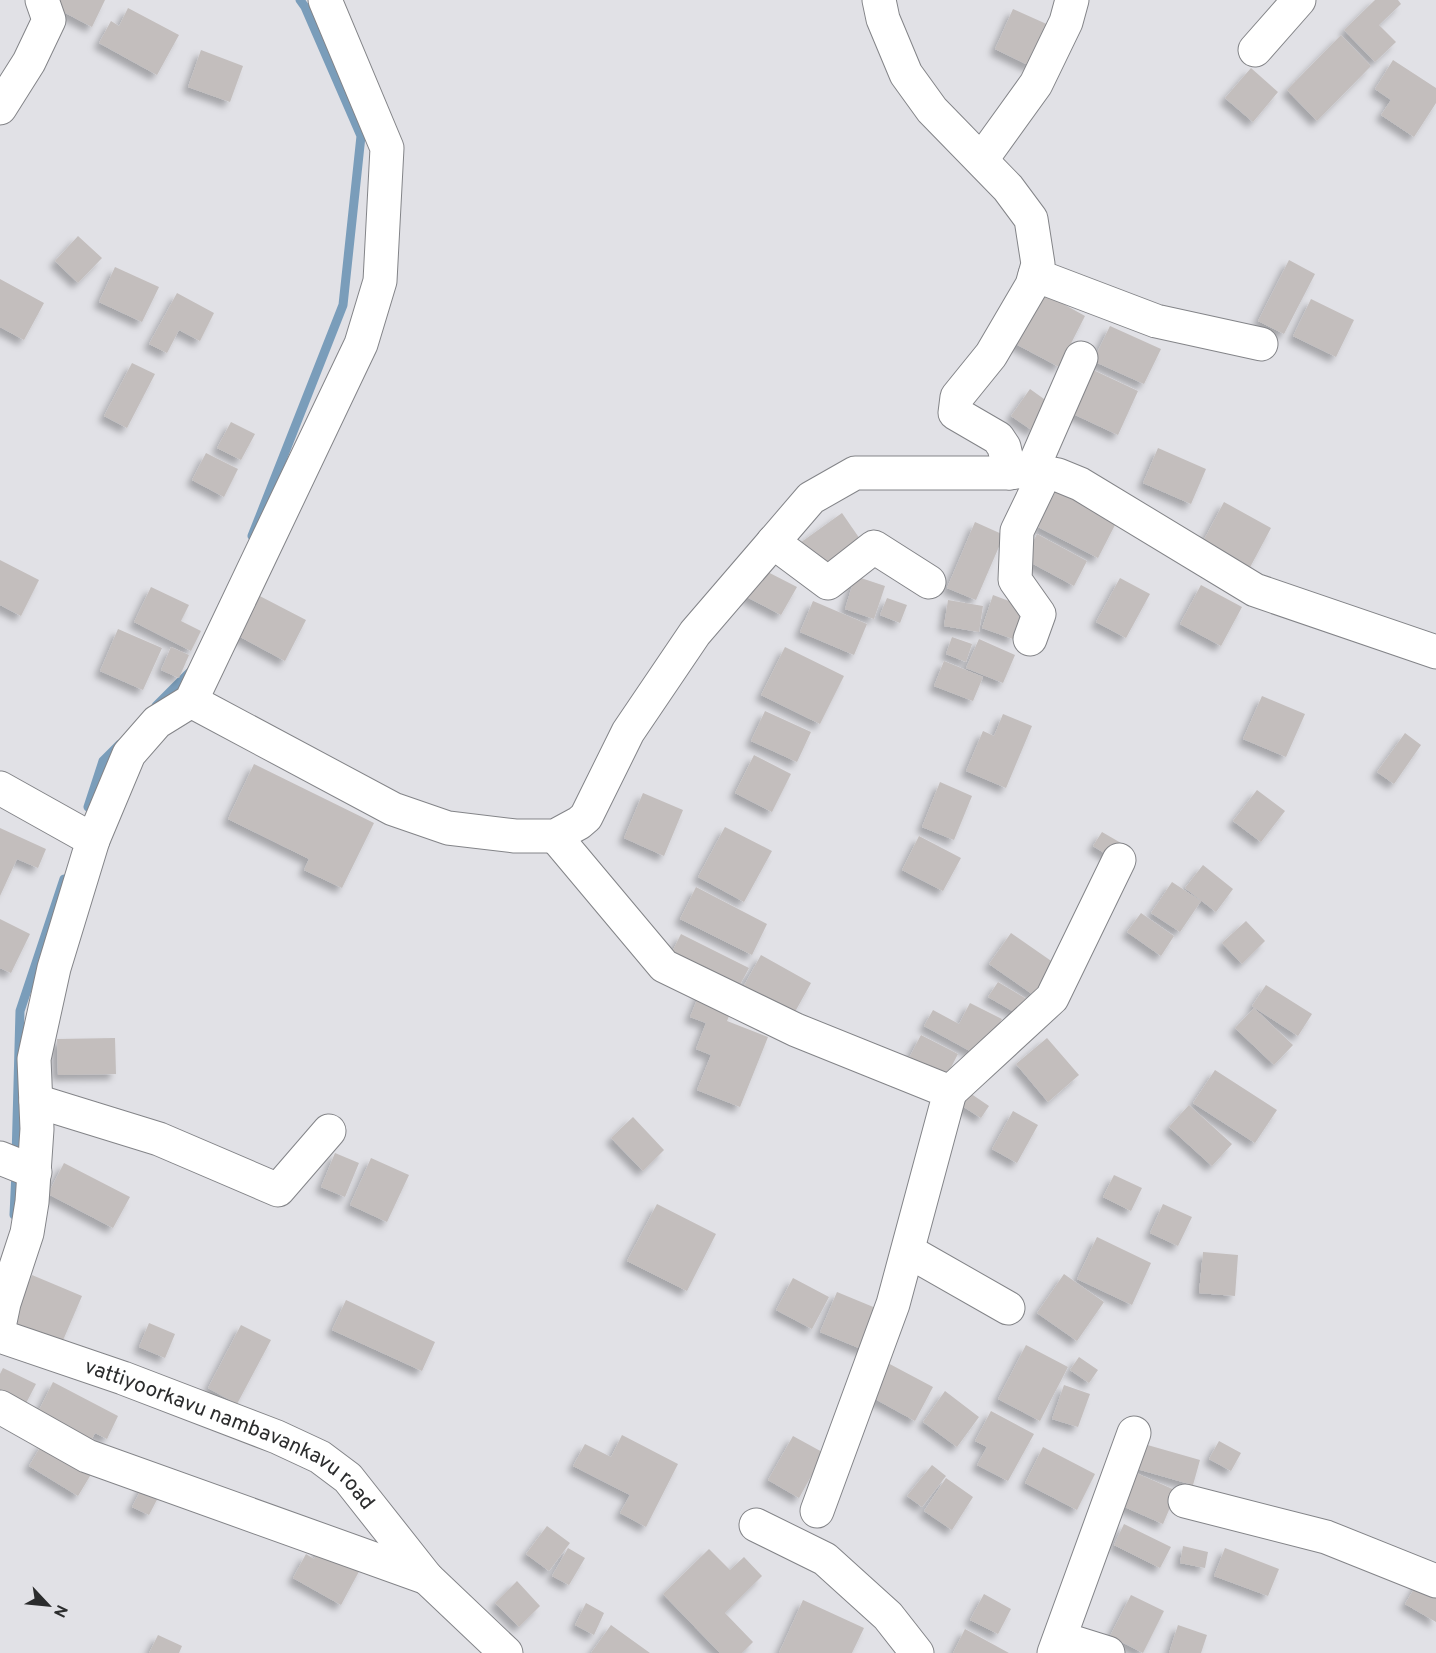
<svg xmlns="http://www.w3.org/2000/svg" width="1436" height="1653" viewBox="0 0 1436 1653" font-family="Overpass,sans-serif">
  <defs>
    <filter id="shadow"><feDropShadow dx="-5.5" dy="5.5" stdDeviation="3" flood-color="#0004"/></filter>
  </defs>
  <rect width="100%" height="100%" fill="#e1e1e6"/>
  <g fill="none" stroke-linecap="round" stroke-linejoin="round">
    <path stroke="#7a9dba" stroke-width="9" d="M252 536 343 305 361 136 305 7 300 0
      M156 706 191 671
      M88 807 103 761 120 744
      M16 1158 20 1011 64 879
      M14 1215 16 1172"/>
  </g>
  <path fill="#c3bebd" filter="url(#shadow)" d="M56 0H105L92 27 52 6Z
    M1375 0H1398L1401 4 1379 25 1396 42 1375 62 1344 30Z
    M128 8 179 35 157 75 99 43 111 21 119 26Z
    M1013 9 1051 26 1032 67 995 49Z
    M1341 35 1371 66 1317 121 1287 90Z
    M201 50 243 66 230 102 188 87Z
    M1393 60 1436 88V103L1414 137 1381 115 1391 100 1375 89Z
    M1251 68 1278 92 1253 122 1225 98Z
    M78 236 102 258 78 283 55 261Z
    M1289 260 1315 274 1284 334 1258 321Z
    M115 267 159 287 142 322 99 302Z
    M0 279 44 303 24 340 0 327Z
    M1040 291 1085 316 1059 367 1012 342Z
    M177 293 214 313 200 341 179 330 167 353 149 344Z
    M1311 299 1354 320 1336 357 1293 336Z
    M1110 326 1161 349 1144 384 1093 361Z
    M132 363 155 374 127 428 104 416Z
    M1091 369 1138 391 1118 435 1071 413Z
    M1030 389 1051 404 1033 431 1011 416Z
    M231 422 255 434 241 460 217 448Z
    M1158 448 1206 469 1191 504 1143 483Z
    M206 453 238 469 224 497 192 480Z
    M1056 490 1117 521 1098 558 1038 527Z
    M1224 502 1271 528 1247 573 1200 547Z
    M842 513 862 542 820 572 800 543Z
    M975 522 1004 535 976 600 947 588Z
    M1037 534 1087 561 1074 586 1024 559Z
    M0 560 39 580 21 616 0 605Z
    M758 567 797 587 781 615 743 595Z
    M855 576 885 586 874 619 845 609Z
    M1120 578 1150 594 1126 638 1096 622Z
    M1201 585 1242 607 1221 646 1180 624Z
    M151 587 189 605 181 621 201 631 191 651 134 622Z
    M252 592 306 620 285 661 231 632Z
    M993 595 1025 607 1013 639 982 628Z
    M887 598 907 605 900 623 880 615Z
    M948 600 983 606 979 632 944 626Z
    M813 601 867 624 854 655 800 632Z
    M118 629 162 648 143 690 100 671Z
    M952 637 972 644 966 662 946 654Z
    M979 639 1015 655 1003 683 966 668Z
    M171 647 189 655 179 678 161 670Z
    M785 647 844 676 820 724 761 695Z
    M944 661 983 677 973 701 934 686Z
    M1262 696 1305 714 1286 757 1243 739Z
    M765 711 811 732 797 762 751 741Z
    M1003 714 1032 726 1006 788 966 771 983 731 994 736Z
    M1405 733 1421 745 1394 784 1377 772Z
    M754 755 791 774 772 812 735 793Z
    M254 764 374 823 342 888 304 870 309 859 228 819Z
    M940 782 972 796 954 840 922 827Z
    M1257 790 1285 811 1261 842 1233 821Z
    M643 793 683 810 664 856 624 838Z
    M725 827 772 851 744 902 698 877Z
    M0 828 46 849 38 868 17 859 0 896Z
    M1102 832 1121 843 1112 858 1093 846Z
    M919 836 961 858 943 891 902 870Z
    M1203 865 1233 889 1216 912 1185 888Z
    M1172 882 1201 901 1180 932 1151 913Z
    M696 887 767 924 752 955 680 919Z
    M1141 913 1174 936 1161 956 1127 932Z
    M0 919 30 934 11 973 0 968Z
    M1246 921 1265 941 1242 964 1222 943Z
    M1011 933 1057 965 1035 996 989 964Z
    M681 934 749 968 736 992 669 958Z
    M761 955 811 983 791 1019 741 991Z
    M998 982 1030 1001 1021 1016 988 997Z
    M1266 985 1312 1014 1298 1036 1252 1006Z
    M701 990 734 1003 727 1021 768 1037 740 1107 697 1090 711 1055 696 1049 706 1023 690 1017Z
    M970 1003 1002 1019 981 1057 924 1026 933 1010 959 1024Z
    M1254 1008 1293 1045 1274 1065 1235 1028Z
    M921 1035 958 1054 946 1077 909 1058Z
    M115 1038 116 1074 58 1075 57 1039Z
    M1047 1038 1079 1075 1048 1102 1016 1064Z
    M1215 1070 1277 1110 1255 1143 1193 1103Z
    M967 1091 989 1106 981 1118 959 1104Z
    M1189 1105 1232 1144 1212 1166 1169 1127Z
    M1013 1111 1038 1125 1017 1163 992 1149Z
    M633 1117 664 1150 643 1171 611 1138Z
    M335 1153 359 1163 345 1197 321 1187Z
    M371 1158 409 1175 387 1222 350 1205Z
    M64 1163 130 1197 113 1228 48 1194Z
    M1114 1175 1142 1188 1131 1211 1103 1197Z
    M657 1204 716 1234 687 1291 627 1261Z
    M1163 1204 1192 1217 1178 1246 1150 1233Z
    M1097 1237 1151 1263 1132 1305 1077 1279Z
    M1203 1252 1238 1255 1235 1296 1199 1293Z
    M1064 1274 1104 1302 1077 1341 1037 1313Z
    M32 1275 82 1296 61 1345 11 1324Z
    M793 1278 829 1297 812 1329 776 1310Z
    M837 1292 883 1311 866 1351 820 1332Z
    M346 1300 435 1342 422 1371 332 1330Z
    M149 1323 175 1334 165 1358 139 1347Z
    M241 1325 271 1340 237 1404 208 1388Z
    M1026 1345 1068 1367 1040 1421 998 1399Z
    M1079 1357 1098 1370 1089 1383 1070 1370Z
    M884 1361 933 1387 915 1421 866 1394Z
    M3 1368 36 1384 23 1409 0 1397V1374Z
    M53 1382 118 1416 107 1439 95 1433 87 1449 33 1422Z
    M1064 1385 1090 1394 1078 1427 1052 1419Z
    M945 1391 979 1417 957 1447 923 1422Z
    M991 1411 1034 1434 1008 1481 977 1465 987 1447 975 1441Z
    M622 1435 678 1464 646 1527 620 1513 630 1495 573 1466 585 1444 611 1457Z
    M793 1436 824 1453 799 1498 768 1480Z
    M44 1441 93 1471 78 1496 29 1466Z
    M1219 1441 1241 1453 1231 1471 1209 1459Z
    M1144 1444 1200 1460 1193 1485 1137 1469Z
    M1043 1447 1095 1474 1077 1510 1025 1483Z
    M932 1465 946 1476 922 1507 907 1496Z
    M1134 1472 1177 1491 1163 1524 1120 1505Z
    M946 1478 973 1497 952 1530 924 1511Z
    M146 1480 163 1488 149 1515 132 1507Z
    M1124 1524 1171 1547 1160 1568 1114 1545Z
    M547 1526 570 1543 549 1571 526 1554Z
    M323 1543 363 1564 341 1605 293 1578 306 1554 314 1559Z
    M1183 1546 1208 1552 1205 1568 1180 1563Z
    M568 1548 585 1558 569 1585 552 1576Z
    M1225 1548 1279 1569 1268 1596 1214 1576Z
    M709 1549 730 1570 744 1557 762 1576 725 1613 753 1642 742 1653H720L663 1594Z
    M1420 1579 1436 1588V1622L1405 1604Z
    M517 1581 540 1606 519 1627 495 1603Z
    M984 1594 1011 1609 998 1634 970 1620Z
    M1131 1595 1164 1611 1143 1653 1110 1636Z
    M803 1600 864 1628 852 1653H779Z
    M586 1603 604 1613 594 1635 575 1625Z
    M611 1625 650 1653H591Z
    M1178 1625 1207 1635 1201 1653H1169Z
    M965 1629 1009 1653H953Z
    M158 1635 182 1646 179 1653H149Z"/>
  <g fill="none" stroke-linecap="round" stroke-linejoin="round">
    <defs>
      <g id="minor">
        <path d="M879 0 883 19 906 74 932 110 1008 188 1031 219 1038 264 1032 285 991 355 957 397 955 413 998 438 1004 447 1010 473"/>
        <path d="M1255 50 1299 0"/>
        <path d="M0 108 29 62 49 20 42 0"/>
        <path d="M982 159 1036 84 1066 22 1072 0"/>
        <path d="M1035 275 1156 321 1261 344"/>
        <path d="M1032 470 1081 358"/>
        <path d="M773 542 828 583 874 547 929 582"/>
        <path d="M1030 639 1039 614 1015 580 1017 531 1045 473"/>
        <path d="M191 701 393 809 448 828 515 836H555L579 823 586 817 628 732 695 633 811 498 855 473H1010L1032 470 1058 475 1080 484 1255 590 1436 652"/>
        <path d="M0 788 93 840 54 968 34 1059 37 1129 32 1202 27 1233 4 1303 0 1322"/>
        <path d="M555 836 664 966 796 1030 950 1092 893 1304 817 1511"/>
        <path d="M93 840 129 754 157 722 191 701 361 344 380 281 387 148 325 0"/>
        <path d="M950 1092 1052 998 1119 860"/>
        <path d="M36 1101 159 1139 278 1190 329 1131"/>
        <path d="M0 1158 35 1172"/>
        <path d="M908 1251 1008 1308"/>
        <path id="s1" d="M0 1336 123 1378 277 1437 320 1457 348 1478 427 1578 506 1653"/>
        <path d="M0 1407 87 1456 427 1578"/>
        <path d="M1185 1501 1326 1537 1436 1581"/>
        <path d="M756 1525 825 1559 888 1616 917 1653"/>
        <path d="M1060 1638 1108 1653"/>
        <path d="M1054 1653 1134 1433"/>
      </g>
    </defs>
    <use href="#minor" stroke="#838488" stroke-width="35"/>
    <use href="#minor" stroke="#fff" stroke-width="33"/>
  </g>
  <g text-anchor="middle" stroke-width="5" stroke-linejoin="round" paint-order="stroke">
    <g font-size="21" fill="#2b2c2d" stroke="#e1e1e6">
      <text dy="7" stroke="none"><textPath href="#s1" startOffset="252">vattiyoorkavu nambavankavu road</textPath></text>
    </g>
  </g>
  <g transform="translate(48 1605) rotate(116)" stroke="#e1e1e6" stroke-width="4.5" paint-order="stroke">
  <path d="M0-4.5L10 22L0 15L-10 22Z" fill="#2b2c2d"/>
  <text y="-9" font-size="16" font-weight="bold" text-anchor="middle" fill="#2b2c2d">N</text>
  </g>
</svg>
